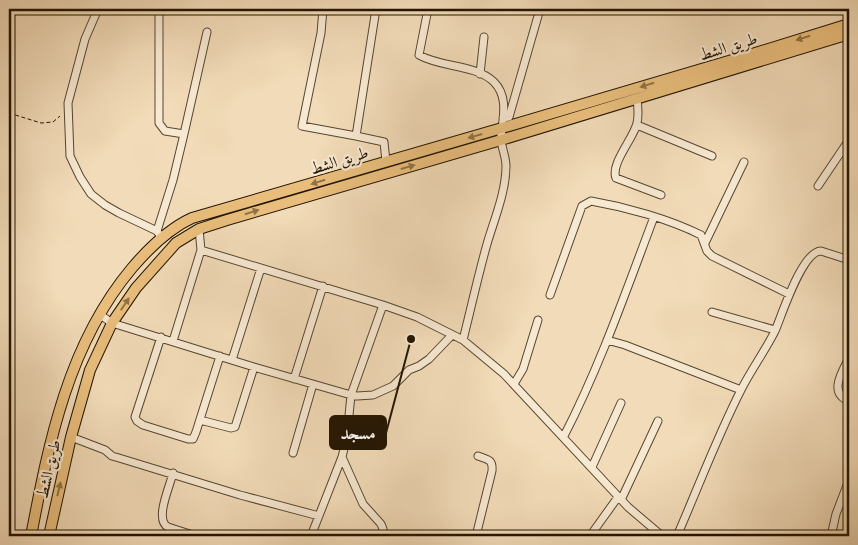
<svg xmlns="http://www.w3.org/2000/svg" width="858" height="545" viewBox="0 0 858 545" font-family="'IM FELL Double Pica',Amiri,serif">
  <rect width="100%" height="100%" fill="#f2dbb8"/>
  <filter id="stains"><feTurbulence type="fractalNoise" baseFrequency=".004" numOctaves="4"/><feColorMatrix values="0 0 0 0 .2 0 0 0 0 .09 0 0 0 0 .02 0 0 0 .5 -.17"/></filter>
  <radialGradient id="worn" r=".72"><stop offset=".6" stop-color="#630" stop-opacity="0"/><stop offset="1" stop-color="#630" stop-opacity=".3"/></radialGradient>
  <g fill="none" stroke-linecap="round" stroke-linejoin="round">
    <defs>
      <path id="minor" d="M98 9 85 39 68 103 70 156 80 177 91 194 105 205 119 213 157 231 161 237
        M323 9 321 33 302 126 356 136
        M376 9 356 136 384 142 386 162
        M428 9 419 55C442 68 475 64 494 82 507 95 504 113 502 129 502 133 500 137 501 140 502 149 506 157 506 166 506 192 494 220 487 244 478 276 471 308 463 340
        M480 74 484 37
        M637 99C638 107 639 115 637 123 634 138 610 164 616 178L661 195
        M503 118 509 117 540 9
        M637 125 712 156
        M184 134 207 32
        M818 186 849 140
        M199 229 201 250 383 305 417 317 463 340 504 374 628 507 662 536
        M157 231 173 180 184 134 165 131 159 123V9
        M705 243 744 162
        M550 295 582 206 591 201C626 207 669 219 701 235L707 251 712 256 789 294
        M712 312 775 330
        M99 314 112 323 254 367 351 395 383 305
        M161 337 135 417 137 421 143 425 188 439H193L196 432 220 356
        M607 340 625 345 741 390
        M173 341 201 250
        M849 358C842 372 828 393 849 401
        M232 360 261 268
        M294 379 323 286
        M514 384 523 369 538 320
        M200 420 231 428 235 427 254 367
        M564 436C600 366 626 291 654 217
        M71 437 105 450 112 456 119 458 240 495 319 516
        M293 453 313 384
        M342 457 363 504 381 524 383 529 381 536
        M592 467 621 403
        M173 473C170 486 154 520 168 527L196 536
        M621 500 658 421
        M311 536 342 457 347 436 351 395 357 396 373 395 393 386 409 370 419 366 429 359 452 335
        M476 536 492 471C493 459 488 460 478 456
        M590 536 618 497
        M677 536C698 488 717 437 741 390 751 370 765 351 775 331 782 315 802 251 821 251L849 260
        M831 536 836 514 849 480"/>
      <path id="highway" d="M31 536C49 442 68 344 132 268 149 248 168 229 192 218L502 128 749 55 849 24
        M49 536 71 437 90 370 112 323 136 288 176 243 199 229 227 220 501 140 849 34"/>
    </defs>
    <use href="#minor" stroke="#56462f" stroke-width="9"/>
    <use href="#highway" stroke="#221401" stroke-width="12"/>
    <path stroke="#221401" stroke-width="1" stroke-dasharray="4 2.5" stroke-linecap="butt" d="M9 80 13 93 9 111
      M9 113 41 123 53 122 60 116"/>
    <use href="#minor" stroke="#f7e8d1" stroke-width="7"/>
    <use href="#highway" stroke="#e9be7c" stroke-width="10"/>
  </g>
  <defs><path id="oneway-solid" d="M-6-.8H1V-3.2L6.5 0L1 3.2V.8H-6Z" transform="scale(1.25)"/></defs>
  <g fill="#8f7245">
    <use href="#oneway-solid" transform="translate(803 38) rotate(162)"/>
    <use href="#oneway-solid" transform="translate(647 85) rotate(163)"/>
    <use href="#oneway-solid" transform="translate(475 136) rotate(164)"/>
    <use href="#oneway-solid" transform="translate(408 167) rotate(-16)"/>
    <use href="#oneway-solid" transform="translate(318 182) rotate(163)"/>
    <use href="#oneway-solid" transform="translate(252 212) rotate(-17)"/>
    <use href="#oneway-solid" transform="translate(125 304) rotate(-56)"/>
    <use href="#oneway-solid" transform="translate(59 489) rotate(-77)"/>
  </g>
  <g text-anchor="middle" stroke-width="4.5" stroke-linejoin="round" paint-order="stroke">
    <g font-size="16" fill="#221401" stroke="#f7e8d1">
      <text transform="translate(728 46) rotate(-17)" y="6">طريق الشط</text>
      <text transform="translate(339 160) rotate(-17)" y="6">طريق الشط</text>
      <text transform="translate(48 469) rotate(-77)" y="6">طريق الشط</text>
    </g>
  </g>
  <path fill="none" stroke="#221401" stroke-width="2" d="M411 339L386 433"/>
  <circle fill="#221401" stroke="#f7e8d1" stroke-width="2" cx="411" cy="339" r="5"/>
  <rect fill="#221401" stroke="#221401" stroke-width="2" x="330" y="416" width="56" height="33" rx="5"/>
  <g font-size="18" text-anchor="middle" font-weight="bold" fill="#fff">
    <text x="358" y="439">مسجد</text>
  </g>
  <rect width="858" height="545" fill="none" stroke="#f2dbb8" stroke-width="30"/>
  <rect x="10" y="10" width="838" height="525" fill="none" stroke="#221401" stroke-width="2.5"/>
  <rect x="15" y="15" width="828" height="515" fill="none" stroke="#221401"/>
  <rect width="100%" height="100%" filter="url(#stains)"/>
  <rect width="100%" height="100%" fill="url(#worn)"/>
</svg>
